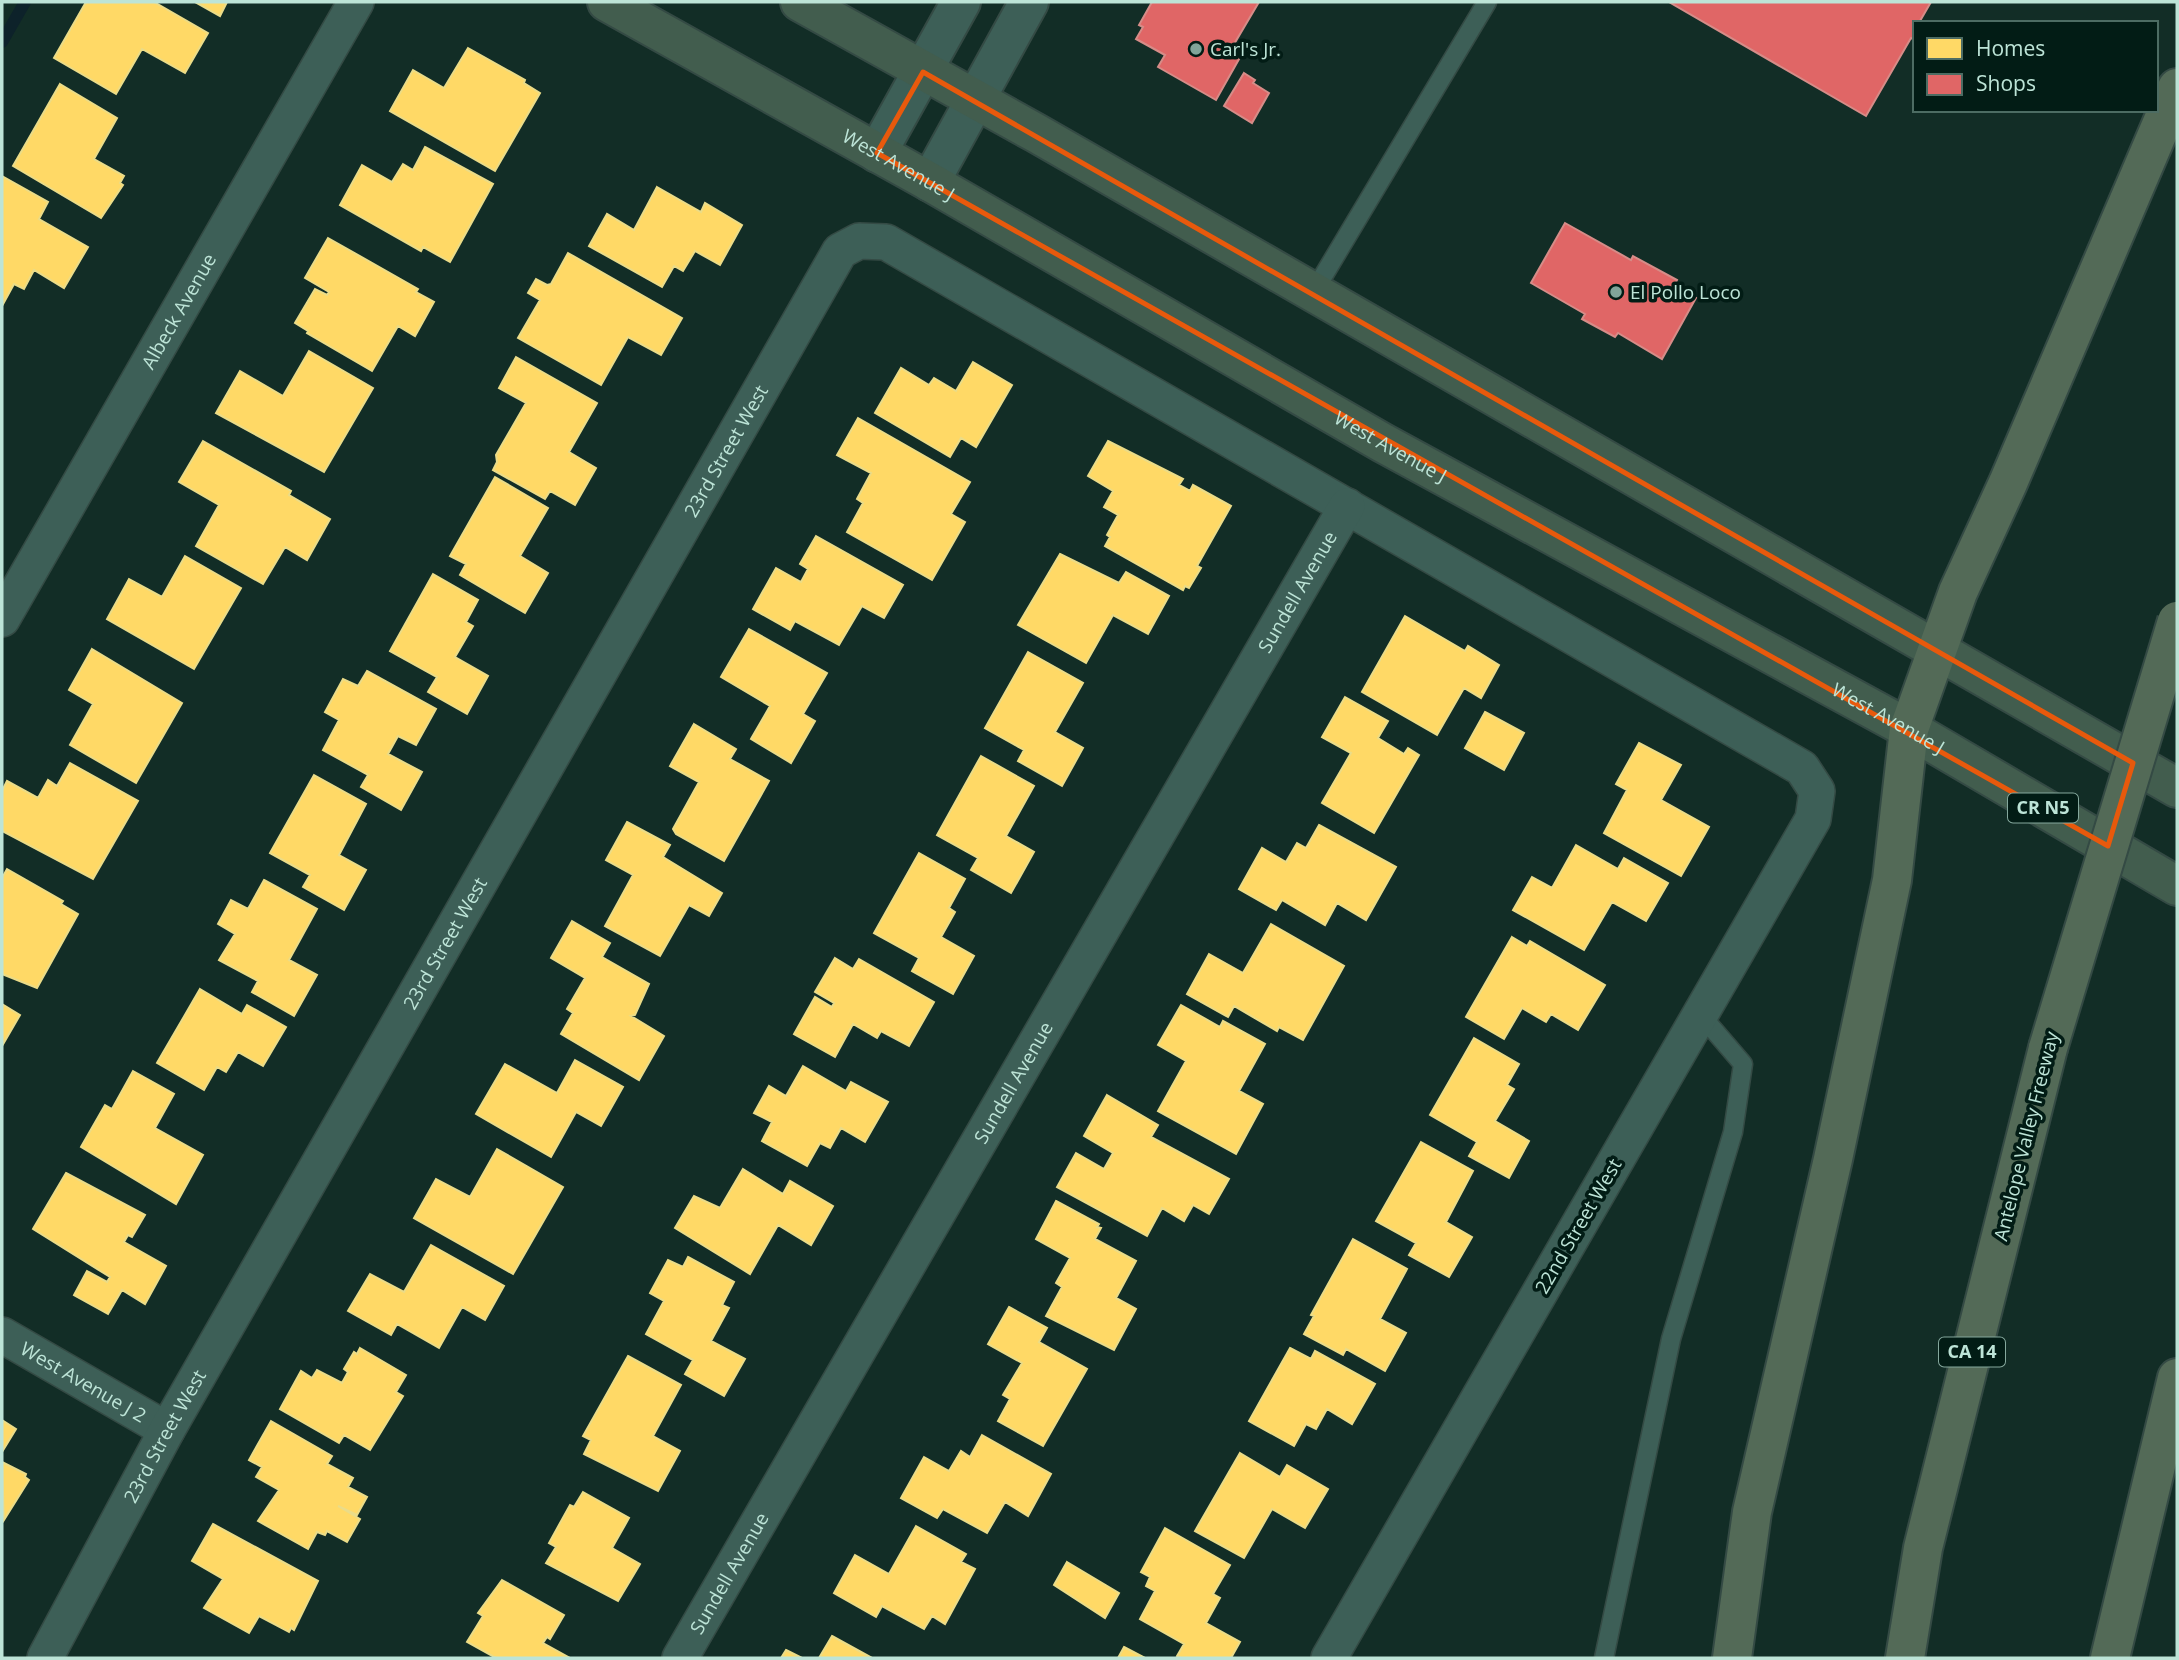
<svg xmlns="http://www.w3.org/2000/svg" width="2179" height="1660" viewBox="0 0 2179 1660" font-family="'Open Sans',sans-serif">
  <rect width="100%" height="100%" fill="#122d26"/>
  <path fill="#ffd966" stroke="#ebdc88" stroke-width="2" d="M86 2H154L208 33 185 73 142 49 116 94 54 58Z
    M195 2H227L220 16Z
    M468 48 525 80 524 83 540 93 495 171 390 111 413 70 444 88Z
    M60 84 117 118 94 159 124 176 120 183 123 185 101 218 13 166Z
    M425 147 493 184 450 262 423 247 421 251 340 205 362 165 392 182 403 164 413 170Z
    M2 176 48 202 39 219 88 247 64 288 34 270 24 289 14 284 2 306Z
    M657 187 701 212 705 203 742 225 720 265 695 251 683 271 674 266 662 287 589 246 607 214 634 230Z
    M328 238 418 289 416 292 434 302 415 336 398 326 372 371 307 333 308 331 295 323 315 289 327 295 329 292 305 278Z
    M568 253 682 318 661 355 628 337 601 385 518 338 540 300 528 293 536 279 547 285 551 284Z
    M309 351 373 388 324 472 216 413 240 371 283 396Z
    M516 357 597 403 569 452 596 468 575 505 550 491 545 499 493 470 497 462 496 455 526 403 499 388Z
    M973 362 1012 385 976 447 961 438 950 457 875 413 901 368 929 385 934 378 956 391Z
    M858 418 970 482 951 514 965 522 932 580 847 532 863 503 857 499 871 473 837 455Z
    M203 441 291 491 289 495 330 519 307 560 285 547 263 584 196 546 219 505 179 482Z
    M1108 441 1183 479 1179 485 1190 491 1193 485 1231 506 1197 566 1201 568 1189 588 1185 586 1183 590 1105 546 1110 537 1107 535 1118 515 1104 507 1113 491 1088 476Z
    M495 477 548 508 520 556 548 573 525 613 460 575 466 564 450 556Z
    M816 536 903 585 884 618 862 606 839 645 795 621 790 630 753 609 776 568 801 582 808 569 800 564Z
    M1060 554 1119 583 1126 572 1169 596 1148 634 1113 615 1086 663 1018 625Z
    M185 556 241 588 194 669 107 619 129 579 162 597Z
    M433 574 478 600 466 622 473 626 455 657 488 676 467 714 428 692 437 677 390 651Z
    M1405 616 1465 651 1468 646 1499 665 1481 698 1464 688 1437 735 1362 692Z
    M749 629 827 673 803 714 815 721 791 763 751 739 770 706 721 677Z
    M92 649 182 703 136 783 70 745 93 704 69 690Z
    M1028 652 1083 683 1055 732 1083 748 1062 786 1018 761 1024 750 985 728Z
    M367 671 436 709 416 745 398 736 388 754 422 772 401 810 361 787 368 775 323 750 339 720 325 712 343 679 358 686Z
    M1345 697 1388 721 1378 738 1404 754 1408 748 1419 755 1374 833 1322 803 1351 753 1322 737Z
    M1485 712 1524 733 1504 770 1465 748Z
    M694 724 736 749 730 759 769 781 724 861 676 834 673 829 699 782 670 766Z
    M1639 743 1681 765 1661 800 1709 827 1681 876 1604 833 1627 790 1616 784Z
    M981 756 1034 786 1006 836 1034 852 1011 893 971 870 978 858 937 835Z
    M70 763 138 801 93 879 2 831V791L7 781 38 798 48 780 57 786Z
    M314 775 366 804 339 855 366 870 344 910 303 887 310 875 270 853Z
    M627 822 670 845 663 857 722 893 709 916 689 905 660 956 605 926 633 875 606 860Z
    M1319 825 1396 867 1366 920 1337 903 1325 925 1282 900 1276 910 1239 889 1262 848 1286 862 1297 843 1306 848Z
    M1576 845 1618 869 1624 858 1668 883 1646 921 1612 902 1584 950 1513 910 1532 877 1552 888Z
    M919 853 965 879 949 908 955 912 941 937 974 956 953 994 912 971 919 958 874 933Z
    M7 869 63 901 61 904 78 914 37 988 2 974V878Z
    M264 880 317 909 289 960 317 975 294 1016 252 992 258 981 219 960 235 934 218 924 231 900 248 909Z
    M572 921 610 943 602 957 649 984 635 1015 631 1016 664 1036 639 1080 561 1034 573 1013 567 1009 585 978 551 958Z
    M1271 924 1344 966 1303 1040 1279 1027 1277 1031 1234 1006 1228 1017 1187 994 1209 954 1243 973Z
    M1512 937 1527 946 1530 941 1605 985 1578 1030 1551 1014 1546 1022 1522 1008 1504 1039 1466 1017Z
    M835 958 853 969 859 959 934 1002 909 1046 881 1031 877 1038 853 1024 835 1057 794 1034 815 997 832 1007 834 1003 815 992Z
    M200 989 242 1014 247 1005 286 1027 263 1066 238 1052 226 1072 217 1067 204 1090 157 1063Z
    M2 1004 20 1015 2 1046Z
    M1181 1005 1220 1027 1223 1021 1265 1044 1239 1091 1263 1104 1236 1154 1158 1111 1186 1061 1158 1045Z
    M1474 1038 1519 1064 1507 1085 1514 1089 1495 1121 1529 1141 1509 1178 1469 1156 1477 1142 1430 1115Z
    M575 1060 623 1087 601 1126 576 1112 551 1157 476 1114 505 1064 557 1093Z
    M803 1066 846 1091 851 1082 888 1102 865 1142 841 1128 830 1148 820 1143 807 1166 762 1141 772 1122 754 1113 769 1086 786 1096Z
    M133 1071 174 1094 155 1128 203 1155 176 1204 81 1147 105 1105 112 1109Z
    M1107 1095 1158 1125 1151 1137 1229 1179 1209 1214 1193 1205 1184 1221 1162 1208 1147 1236 1057 1187 1076 1153 1104 1169 1113 1153 1084 1136Z
    M1421 1142 1473 1171 1446 1222 1472 1237 1449 1277 1409 1255 1416 1243 1376 1221Z
    M497 1149 563 1187 513 1274 414 1218 436 1179 470 1197Z
    M743 1169 783 1194 790 1181 833 1206 811 1245 778 1225 750 1274 675 1228 694 1196 720 1208Z
    M66 1173 145 1215 132 1237 128 1235 124 1242 166 1266 145 1304 122 1290 108 1314 74 1295 87 1271 107 1282 110 1277 33 1229Z
    M1056 1201 1099 1224 1097 1227 1101 1228 1095 1239 1136 1261 1116 1298 1136 1309 1114 1350 1046 1316 1062 1287 1056 1283 1070 1258 1036 1239Z
    M1353 1239 1407 1269 1380 1319 1406 1333 1385 1371 1346 1349 1343 1355 1304 1334 1314 1316 1311 1315Z
    M431 1245 504 1286 485 1320 462 1307 439 1348 397 1324 391 1335 348 1311 370 1274 404 1292Z
    M688 1257 734 1282 722 1305 729 1308 711 1341 745 1359 724 1396 685 1374 693 1360 646 1334 664 1301 650 1293 668 1260 683 1267Z
    M1009 1307 1047 1328 1039 1342 1087 1369 1043 1446 998 1421 1010 1399 1003 1395 1022 1363 988 1344Z
    M360 1348 406 1375 396 1392 403 1396 370 1450 344 1435 339 1443 280 1409 301 1371 312 1378 317 1370 342 1383 348 1372 344 1369 354 1352 357 1354Z
    M1290 1348 1311 1359 1315 1351 1375 1384 1352 1424 1327 1409 1316 1429 1306 1424 1294 1446 1249 1421Z
    M628 1356 681 1385 653 1436 680 1451 658 1491 584 1454 591 1440 583 1436Z
    M2 1420 16 1429 2 1452Z
    M271 1421 332 1456 327 1464 353 1478 348 1487 367 1497 357 1515 338 1506 360 1519 347 1542 327 1531 325 1535 317 1532 308 1549 258 1521 279 1490 256 1477 262 1467 249 1460Z
    M982 1435 1051 1474 1028 1516 1005 1502 987 1533 943 1509 937 1518 901 1498 924 1457 949 1471 961 1451 970 1457Z
    M1240 1453 1280 1477 1287 1465 1328 1489 1305 1528 1272 1509 1244 1558 1195 1531Z
    M2 1462 26 1474 25 1477 29 1480 4 1520Z
    M583 1492 629 1518 612 1548 640 1564 618 1601 546 1563 556 1547 549 1543 570 1505 574 1507Z
    M213 1524 318 1581 294 1630 291 1628 289 1632 259 1616 249 1633 204 1608 223 1579 192 1561Z
    M916 1526 966 1554 961 1562 975 1569 945 1624 932 1616 924 1629 882 1606 876 1617 834 1593 855 1555 889 1574Z
    M1165 1528 1230 1565 1213 1594 1220 1598 1206 1623 1240 1642 1231 1658H1181L1177 1656 1184 1644 1140 1619 1155 1591 1146 1586 1150 1577 1141 1572Z
    M1067 1562 1119 1593 1105 1618 1054 1585Z
    M502 1580 564 1615 550 1639 547 1637 543 1643 570 1658H496L467 1642 483 1616 478 1613Z
    M832 1636 872 1658H819Z
    M1124 1647 1145 1658H1118Z
    M786 1650 802 1658H781Z"/>
  <path fill="#e06666" stroke="#d68c88" stroke-width="2" d="M1152 2H1259L1233 46 1243 52 1216 100 1158 67 1165 55 1136 39 1143 27 1139 25Z
    M1669 2H1931L1920 21 1923 23H1915V40L1911 38 1866 116Z
    M1244 73 1255 80 1253 83 1269 93 1252 123 1224 106Z
    M1565 223 1631 260 1633 256 1677 280 1674 286 1696 298 1662 359 1618 333 1615 337 1582 319 1585 314 1531 283Z"/>
  <g fill="none" stroke-linecap="round" stroke-linejoin="round">
    <path stroke="#0d222a" stroke-width="12" d="M2 42 25 2"/>
    <defs>
      <path id="service" d="M1313 293 1487 2
        M1604 1658 1671 1339 1733 1132 1743 1064 1700 1014"/>
      <g id="minor">
        <path id="s1" d="M2 619 356 2"/>
        <path id="s2" d="M2 1335 167 1430"/>
        <path id="s3" d="M45 1658 167 1430 840 251 859 241 886 242 1802 768 1817 791 1813 819 1329 1658"/>
        <path id="s4" d="M680 1658 1347 506"/>
      </g>
      <path id="tertiary" d="M877 153 961 2
        M930 182 1029 2"/>
      <g id="primary">
        <path id="s5" d="M607 2 930 182 1383 443 1909 729 2177 886"/>
        <path d="M800 2 1036 133 2177 788"/>
      </g>
      <path id="motorway" d="M1732 1658 1752 1512 1833 1159 1892 880 1909 729 1958 592 2008 483 2177 88
        M1905 1658 1923 1548 2048 1048
        M2110 1658 2177 1378"/>
    </defs>
    <use href="#service" stroke="#344a44" stroke-width="21"/>
    <use href="#minor" stroke="#344a44" stroke-width="38"/>
    <use href="#tertiary" stroke="#344a44" stroke-width="42"/>
    <use href="#primary" stroke="#344a44" stroke-width="42"/>
    <use href="#motorway" stroke="#344a44" stroke-width="42"/>
    <use href="#service" stroke="#3d5f57" stroke-width="18"/>
    <use href="#minor" stroke="#3d5f57" stroke-width="35"/>
    <use href="#tertiary" stroke="#3d5f57" stroke-width="38"/>
    <use href="#primary" stroke="#425d4e" stroke-width="38"/>
    <use href="#motorway" stroke="#536a57" stroke-width="38"/>
    <defs>
      <path id="motorway-bridge" d="M2048 1048 2177 621"/>
    </defs>
    <use href="#motorway-bridge" stroke="#344a44" stroke-width="42" stroke-linecap="butt"/>
    <use href="#motorway-bridge" stroke="#536a57" stroke-width="38"/>
  </g>
  <path fill="none" stroke="#e8590c" stroke-width="5" stroke-linejoin="round" d="M923 72 2133 763 2108 846 877 153Z"/>
  <g fill="#81a499" stroke="#021c15" stroke-width="2.5">
    <circle cx="1196" cy="49" r="7"/>
    <circle cx="1616" cy="292" r="7"/>
  </g>
  <g text-anchor="middle" stroke-width="7" stroke-linejoin="round" paint-order="stroke">
    <g fill="#021c15" stroke="#85a89d" stroke-width="2">
      <rect x="2008" y="793.5" width="70" height="29" rx="5"/>
      <rect x="1939" y="1337.5" width="66" height="29" rx="5"/>
    </g>
    <g font-size="18" font-weight="bold" fill="#bde4d7">
      <text x="2043" y="814">CR N5</text>
      <text x="1972" y="1358">CA 14</text>
    </g>
    <g font-size="19" fill="#bde4d7" stroke="#021c15" text-anchor="start">
      <text x="1210" y="56">Carl's Jr.</text>
      <text x="1630" y="299">El Pollo Loco</text>
    </g>
    <g font-size="19" fill="#bde4d7" stroke="#021c15">
      <text dy="7" stroke="none"><textPath href="#s5" startOffset="334">West Avenue J</textPath></text>
      <text dy="7" stroke="none"><textPath href="#s1" startOffset="355">Albeck Avenue</textPath></text>
      <text dy="7" stroke="none"><textPath href="#s5" startOffset="901">West Avenue J</textPath></text>
      <text dy="7" stroke="none"><textPath href="#s3" startOffset="1386">23rd Street West</textPath></text>
      <text dy="7" stroke="none"><textPath href="#s4" startOffset="1232">Sundell Avenue</textPath></text>
      <text dy="7" stroke="none"><textPath href="#s5" startOffset="1468">West Avenue J</textPath></text>
      <text dy="7" stroke="none"><textPath href="#s3" startOffset="819">23rd Street West</textPath></text>
      <text dy="7" stroke="none"><textPath href="#s4" startOffset="665">Sundell Avenue</textPath></text>
      <text transform="translate(2026 1136) rotate(-76)" y="7">Antelope Valley Freeway</text>
      <text transform="translate(1578 1226) rotate(-60)" y="7">22nd Street West</text>
      <text dy="7" stroke="none"><textPath href="#s2" startOffset="94">West Avenue J 2</textPath></text>
      <text dy="7" stroke="none"><textPath href="#s3" startOffset="252">23rd Street West</textPath></text>
      <text dy="7" stroke="none"><textPath href="#s4" startOffset="98">Sundell Avenue</textPath></text>
    </g>
  </g>
  <rect width="2179" height="1660" fill="none" stroke="#bde4d7" stroke-width="7"/>
  <rect x="1913" y="21" width="245" height="91" fill="#021c15" stroke="#4d6c63" stroke-width="2"/>
  <rect x="1927" y="38" width="35" height="21" fill="#ffd966" stroke="#4d6c63" stroke-width="2"/>
  <text x="1976" y="56" font-size="21" fill="#bde4d7">Homes</text>
  <rect x="1927" y="74" width="35" height="21" fill="#e06666" stroke="#4d6c63" stroke-width="2"/>
  <text x="1976" y="91" font-size="21" fill="#bde4d7">Shops</text>
</svg>
